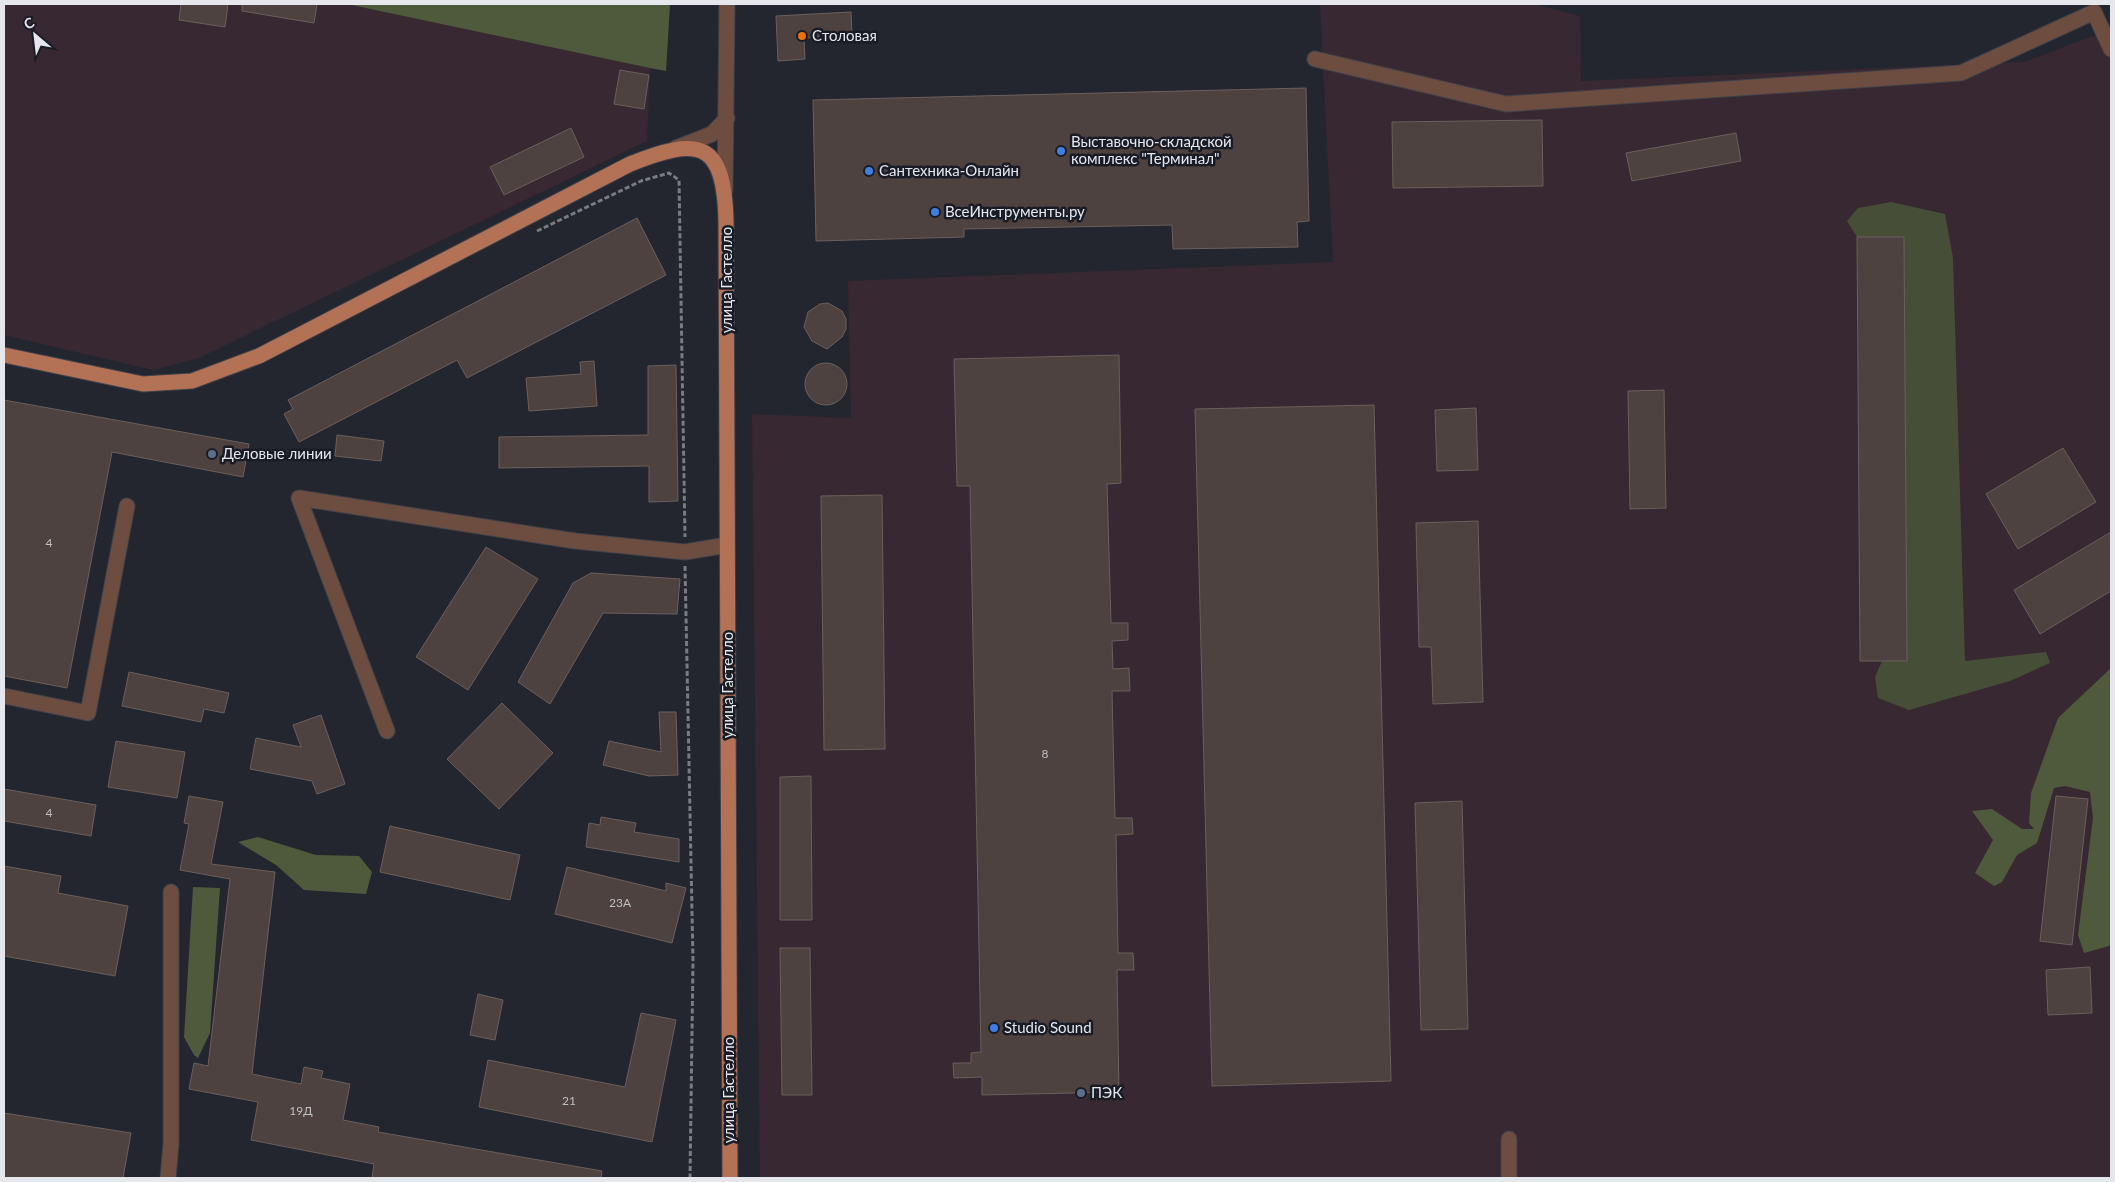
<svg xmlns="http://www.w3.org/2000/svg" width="2115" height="1182" viewBox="0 0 2115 1182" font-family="Lato,sans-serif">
  <rect width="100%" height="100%" fill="#24262f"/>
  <path fill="#382832" d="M4 4H670L666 71 650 68 647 141 199 358 153 370 4 335Z
    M1320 4H1533L1580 16 1581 81 2024 62 2111 29V1178H760L752 414 851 418 848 281 1333 262Z"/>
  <path fill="#464e37" d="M1891 202 1945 214 1953 258 1965 661 2046 652 2050 663 2010 681 1909 710 1878 698 1875 677 1882 661H1906L1904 237H1857L1847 221 1858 208Z"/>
  <path fill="#4f5a3c" d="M347 4H670L666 71 650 68Z
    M2111 668V942L2109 946 2084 953 2078 935 2093 818 2090 792 2065 786 2054 788 2037 843 2017 855 2002 882 1994 886 1975 873 1993 840 1972 811 1992 809 2022 829H2034L2029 823 2031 793 2058 718Z
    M258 837 316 855 359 856 372 872 366 894 304 890 276 865 238 842Z
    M193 887 220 888 210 1033 198 1058 194 1055 184 1037Z"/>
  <path fill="#4e4240" stroke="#6b5f5c" d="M181 4H228L225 27 179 20Z
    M242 4H317L314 23 242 11Z
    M851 12 852 35 804 38 805 59 778 61 776 16Z
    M620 70 649 75 644 109 614 104Z
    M1306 88 1309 221 1297 222 1298 247 1173 249 1172 225 964 229V237L816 241 813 100Z
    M1542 120 1543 186 1393 188 1392 122Z
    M571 128 584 157 504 195 490 167Z
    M1736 133 1741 161 1632 181 1626 153Z
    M637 218 666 275 467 378 457 360 299 442 284 414 293 409 288 400Z
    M1857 237H1904L1907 661H1860Z
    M828 303 842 311 846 319V329L842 337 827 349 812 341 804 327 808 312 820 304Z
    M1119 355 1121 483 1107 484 1111 623H1128V640L1112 641 1113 669 1129 668 1130 691H1112L1115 818H1132L1133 834 1116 835 1118 953H1133L1134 970H1117L1119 1092 982 1095V1077L954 1078 953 1063H971V1053L981 1052 970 486H957L954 359Z
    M594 361 597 406 529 411 526 378 581 374 580 362Z
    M805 384a21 21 0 1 1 42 0a21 21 0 1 1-42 0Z
    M676 365 678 501 649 502V466L499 468V437L648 435V366Z
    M1664 390 1666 508 1630 509 1628 391Z
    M4 400 249 444 243 477 112 452 67 688 4 676Z
    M1374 405 1391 1081 1212 1086 1195 409Z
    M1476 408 1478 470 1437 471 1435 410Z
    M337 435 384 441 381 461 335 456Z
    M2063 448 2096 502 2018 549 1986 494Z
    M882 495 885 749 824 750 821 496Z
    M1478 521 1483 702 1433 704 1431 647H1419L1416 523Z
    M2111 532V591L2040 634 2014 590Z
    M486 547 538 579 468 690 416 657Z
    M591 573 680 579 677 614 603 613 550 704 518 682 573 583Z
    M129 672 229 693 224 713 204 709 201 722 122 706Z
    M502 703 553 753 499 809 447 759Z
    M659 712H676L678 775 649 776 603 765 609 741 661 752Z
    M321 715 345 784 317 794 312 781 250 769 256 738 301 747 293 725Z
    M116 741 185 752 177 798 108 787Z
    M811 776 812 920H780V777Z
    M4 789 96 805 91 836 4 821Z
    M189 796 223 802 211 864 275 872 252 1074 301 1084 304 1067 323 1071 321 1078 350 1084 343 1120 379 1127 378 1132 602 1171 601 1178H372L374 1164 251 1140 258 1102 189 1089 194 1063 208 1066 230 879 180 870 189 824 184 823Z
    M2056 796 2088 799 2072 945 2040 941Z
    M1462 801 1468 1029 1421 1030 1415 803Z
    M601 817 636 823 634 832 679 839V862L586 847 589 823 600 825Z
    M390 826 520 855 510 900 380 872Z
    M4 866 61 876 58 893 128 906 115 976 4 956Z
    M567 867 666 891V883L686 888 672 943 555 914Z
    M780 948H810L812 1095H782Z
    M2090 967 2092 1013 2048 1015 2046 970Z
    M478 994 503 1000 495 1040 470 1035Z
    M641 1013 676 1020 652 1142 479 1107 488 1060 625 1087Z
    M4 1113 131 1133 123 1178H4Z"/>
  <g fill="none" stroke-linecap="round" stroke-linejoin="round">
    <defs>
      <path id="minor" d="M1315 59 1506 104 1961 73 2094 12 2111 49
        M676 148 712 134 727 118
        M725 190 727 4
        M4 696 88 713 127 506
        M387 731 299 498 575 541 685 552 727 545
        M168 1178 171 1144V892
        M1509 1178V1139"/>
      <path id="major" d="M4 355 143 384 192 381 259 356 630 164C700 136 724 141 726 221L730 1178"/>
    </defs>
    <use href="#minor" stroke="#3f414a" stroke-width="17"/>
    <use href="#major" stroke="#3f414a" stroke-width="17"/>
    <path stroke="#797b83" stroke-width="3" stroke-dasharray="5 2.5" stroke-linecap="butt" d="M537 231 641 181 669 173 679 180 685 537
      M685 566 693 961 690 1178"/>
    <use href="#minor" stroke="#6d4d3f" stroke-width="15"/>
    <use href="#major" stroke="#b37255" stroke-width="15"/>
  </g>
  <circle fill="#e8710a" stroke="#1a1c25" stroke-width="2" cx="802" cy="36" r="5"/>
  <g fill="#3f7fe0" stroke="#1a1c25" stroke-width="2">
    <circle cx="1061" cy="151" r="5"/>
    <circle cx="869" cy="171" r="5"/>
    <circle cx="935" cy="212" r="5"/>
    <circle cx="994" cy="1028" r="5"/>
  </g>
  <g fill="#5c6f8a" stroke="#1a1c25" stroke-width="2">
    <circle cx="212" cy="454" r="5"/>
    <circle cx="1081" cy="1093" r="5"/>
  </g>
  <g text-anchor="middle" stroke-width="5" stroke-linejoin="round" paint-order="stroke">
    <g font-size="12" fill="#bfbec2">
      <text x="49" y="547">4</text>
      <text x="1045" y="758">8</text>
      <text x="49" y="817">4</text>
      <text x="620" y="907">23А</text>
      <text x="569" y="1105">21</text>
      <text x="301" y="1115">19Д</text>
    </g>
    <g font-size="15" fill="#e5e7ed" stroke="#1a1c25" text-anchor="start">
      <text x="812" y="41">Столовая</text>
      <text x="1071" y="147">Выставочно-складской<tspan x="1071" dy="17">комплекс "Терминал"</tspan></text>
      <text x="879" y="176">Сантехника-Онлайн</text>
      <text x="945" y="217">ВсеИнструменты.ру</text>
      <text x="222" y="459">Деловые линии</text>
      <text x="1004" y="1033">Studio Sound</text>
      <text x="1091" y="1098">ПЭК</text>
    </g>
    <g font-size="15" fill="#e5e7ed" stroke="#1a1c25">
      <text transform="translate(727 280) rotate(-90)" y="5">улица Гастелло</text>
      <text transform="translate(728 685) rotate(-90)" y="5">улица Гастелло</text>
      <text transform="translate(729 1090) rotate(-90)" y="5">улица Гастелло</text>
    </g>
  </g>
  <rect width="2115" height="1182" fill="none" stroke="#e5e7ed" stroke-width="10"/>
  <g transform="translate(35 35) rotate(332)" stroke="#1a1c25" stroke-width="4" paint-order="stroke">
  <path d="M0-4L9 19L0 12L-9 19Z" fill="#e5e7ed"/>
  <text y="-8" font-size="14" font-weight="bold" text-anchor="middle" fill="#e5e7ed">С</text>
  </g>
</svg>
